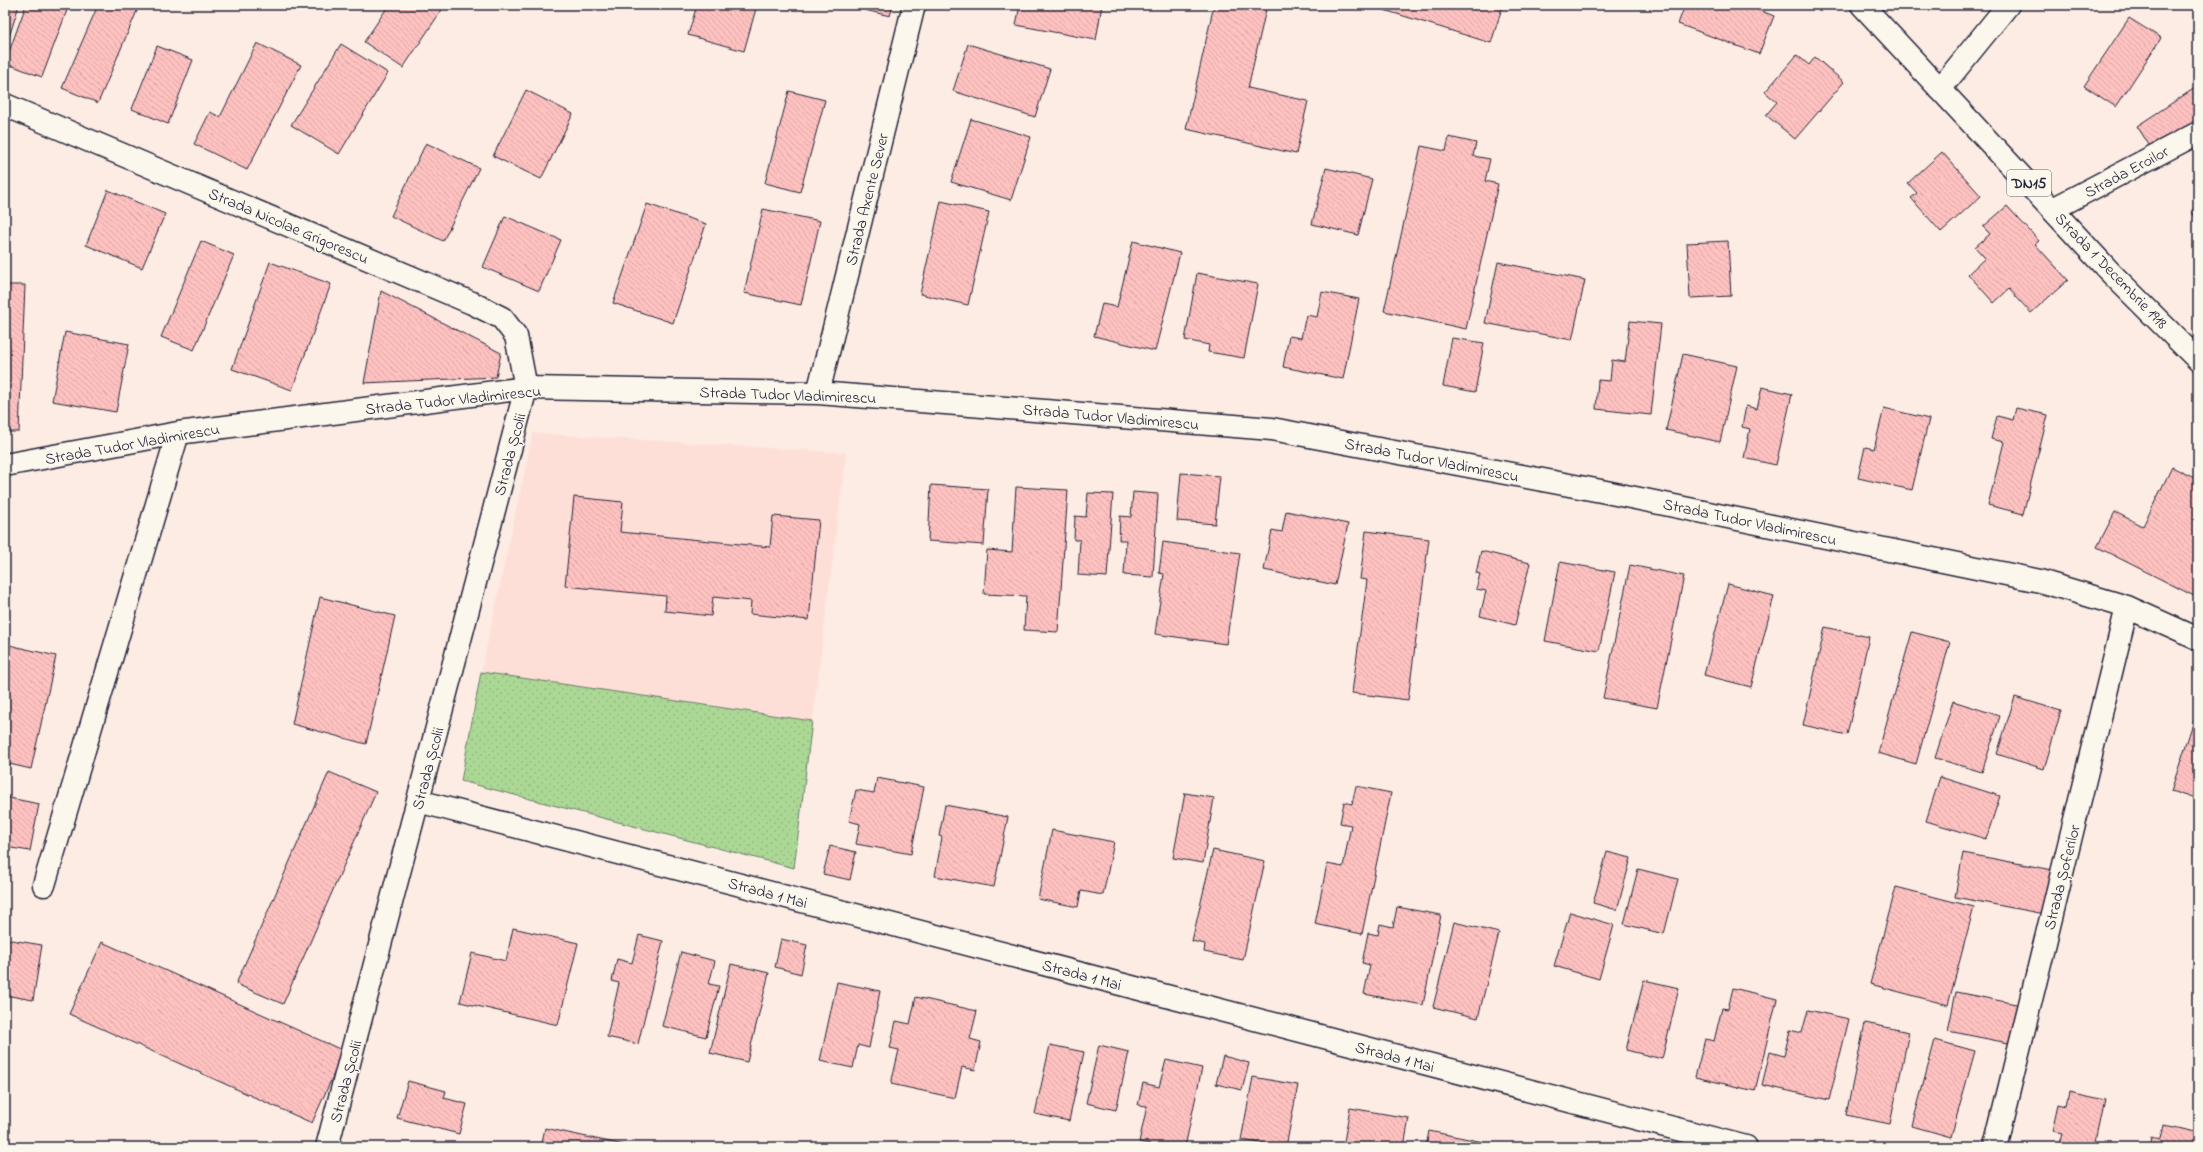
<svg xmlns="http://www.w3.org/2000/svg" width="2203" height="1152" viewBox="0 0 2203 1152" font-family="'Indie Flower',sans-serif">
  <defs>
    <pattern id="park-dots" width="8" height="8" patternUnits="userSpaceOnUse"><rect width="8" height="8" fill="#acd896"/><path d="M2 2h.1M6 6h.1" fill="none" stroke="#94b982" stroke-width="1.8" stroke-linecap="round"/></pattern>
    <pattern id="building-back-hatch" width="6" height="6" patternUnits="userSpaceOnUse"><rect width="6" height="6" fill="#fec2c0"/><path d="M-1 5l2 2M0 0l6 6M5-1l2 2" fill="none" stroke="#d9a6a6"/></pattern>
  </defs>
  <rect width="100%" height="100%" fill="#fcece3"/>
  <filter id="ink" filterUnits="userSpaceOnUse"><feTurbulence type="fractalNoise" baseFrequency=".025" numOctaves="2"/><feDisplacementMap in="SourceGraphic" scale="8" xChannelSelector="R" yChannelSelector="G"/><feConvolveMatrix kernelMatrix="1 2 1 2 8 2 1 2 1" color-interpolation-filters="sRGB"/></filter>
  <g filter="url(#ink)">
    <path fill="#fddfd8" d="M533 433 846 453 794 868 461 781 481 672Z"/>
    <path fill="url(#park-dots)" stroke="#677d68" d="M481 672 812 721 794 868 461 781Z"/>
    <path fill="url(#building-back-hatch)" stroke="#22223b" d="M5 5H19L5 50Z
      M26 5H69L42 77 5 63Z
      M98 5 139 6 98 103 62 88Z
      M389 5H445L403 68 364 42Z
      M697 5H757L744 51 688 35Z
      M844 5H893L890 16Z
      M1020 5H1102L1096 40 1016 25Z
      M1214 5H1267L1248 88 1308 101 1296 154 1186 129Z
      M1368 5H1503L1491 43Z
      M1685 5H1746L1774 16 1759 54 1678 24Z
      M2129 18 2161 38 2116 107 2084 86Z
      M257 43 301 65 247 170 194 144 210 112 220 117Z
      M341 44 388 73 339 154 291 125Z
      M968 44 1050 69 1035 117 953 91Z
      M157 46 193 60 168 124 132 109Z
      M1797 55 1809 65 1815 57 1844 82 1795 139 1766 115 1777 102 1765 92Z
      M2198 86V123L2153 151 2137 126Z
      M526 90 573 114 541 179 493 156Z
      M789 91 825 100 800 192 765 183Z
      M971 119 1031 137 1011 200 951 182Z
      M1449 137 1476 143 1473 156 1490 159 1485 181 1498 184 1466 329 1384 311 1421 146 1446 151Z
      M426 143 479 168 443 241 391 216Z
      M1942 152 1981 196 1941 232 1911 198 1917 193 1908 183Z
      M1326 168 1372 179 1358 235 1312 224Z
      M108 190 165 214 142 268 86 245Z
      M941 201 989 212 968 305 920 294Z
      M647 204 706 224 673 323 613 303Z
      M2007 206 2039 241 2035 244 2068 280 2031 313 2009 289 1994 303 1968 274 1985 258 1975 247 1990 234 1983 227Z
      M2198 206V221L2191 211Z
      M763 209 820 221 801 305 744 293Z
      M505 216 561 240 539 291 483 267Z
      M201 241 234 255 194 350 161 337Z
      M1133 241 1180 253 1155 351 1094 336 1102 304 1117 307Z
      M1728 241 1731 296 1690 298 1687 243Z
      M270 262 331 284 292 390 232 369Z
      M1498 262 1585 280 1572 340 1485 323Z
      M1197 273 1258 284 1244 358 1208 352 1209 345 1185 340Z
      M5 285H25L19 432H5Z
      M381 291 501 353 496 377 364 383Z
      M1322 292 1359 299 1343 379 1283 367 1289 336 1301 338 1306 315 1317 317Z
      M1630 321 1661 324 1651 415 1596 409 1598 380 1610 381 1612 360 1625 362Z
      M65 332 129 344 116 412 52 401Z
      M1452 338 1484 343 1475 392 1443 386Z
      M1683 354 1737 366 1720 442 1666 430Z
      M1762 387 1792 394 1776 465 1744 458 1750 429 1742 427 1746 406 1757 409Z
      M1884 408 1929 419 1912 490 1858 478 1865 447 1874 449Z
      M2016 408 2048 415 2023 514 1988 505 2004 442 1991 439 1997 416 2013 420Z
      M2172 467 2198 480V598L2097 547 2115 512 2143 526Z
      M1181 473 1220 476 1215 524 1177 521Z
      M931 485 988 489 984 545 928 541Z
      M1016 487 1068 490 1058 632 1024 630 1026 596 984 594 987 550 1012 552Z
      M1133 492 1158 494 1153 577 1124 575 1126 540H1119L1120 516 1131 517Z
      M1088 493 1113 494 1107 577 1078 575 1080 540H1074L1075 516 1086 517Z
      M574 497 623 502 620 532 770 547 773 516 819 520 809 620 750 614 751 601 713 597 711 616 665 611 666 596 565 586Z
      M1286 511 1348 524 1335 585 1264 570 1272 530 1282 532Z
      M1366 531 1429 539 1408 700 1352 693 1367 580 1360 579Z
      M1163 542 1240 553 1226 644 1155 634 1164 574 1159 573Z
      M1481 551 1530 563 1515 625 1480 616 1486 591 1476 589 1480 574 1476 573Z
      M1560 562 1615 572 1599 651 1545 641Z
      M1630 565 1684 576 1657 708 1603 698Z
      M1728 584 1774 596 1751 687 1704 675Z
      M320 597 395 616 366 744 292 724Z
      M1825 627 1869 637 1847 735 1803 725Z
      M1912 632 1950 642 1916 764 1878 753Z
      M5 644 56 656 31 769 5 763Z
      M2015 697 2061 711 2044 769 1997 754Z
      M1953 701 2000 716 1982 772 1935 758Z
      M2195 717 2198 718V800L2171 791Z
      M329 772 376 792 283 1004 236 984Z
      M1940 777 2000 796 1986 839 1926 821Z
      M877 778 924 787 911 854 856 844 860 824 849 821 856 790 874 793Z
      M1356 786 1391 793 1362 934 1315 924 1327 864 1343 867 1351 825 1340 823 1344 802 1352 804Z
      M1185 793 1214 798 1203 863 1173 858Z
      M5 797 39 804 30 851 5 847Z
      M945 805 1008 817 994 887 935 876 942 837 939 836Z
      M1052 830 1114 842 1103 895 1081 891 1078 907 1038 899Z
      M830 846 856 852 850 880 823 874Z
      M1213 850 1265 861 1243 960 1204 952 1205 944 1192 941Z
      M1607 852 1631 858 1617 910 1593 903Z
      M1963 853 2053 870 2044 914 1955 897Z
      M1638 869 1678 879 1664 934 1624 924Z
      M1896 887 1974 907 1948 1005 1870 984Z
      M1397 907 1441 915 1423 1005 1364 994 1370 965 1362 963 1368 933 1378 935 1380 924 1393 927Z
      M1570 912 1614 925 1599 979 1554 966Z
      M1454 922 1499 933 1478 1018 1433 1007Z
      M513 928 578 943 558 1025 460 1002 472 953 506 961Z
      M639 935 663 941 638 1044 607 1037 619 983 612 981 617 959 632 963Z
      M5 939 42 945 33 1000 5 995Z
      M781 939 807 945 801 974 775 967Z
      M102 942 344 1051 312 1123 69 1014Z
      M681 952 715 961 709 984 719 986 706 1037 662 1026Z
      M731 964 769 973 747 1062 710 1053Z
      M1644 980 1679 988 1662 1059 1626 1050Z
      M837 982 880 991 869 1048 858 1045 853 1068 820 1061Z
      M1733 988 1777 999 1755 1091 1695 1077 1705 1039 1714 1041 1722 1008 1728 1009Z
      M1956 992 2021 1005 2013 1044 1948 1031Z
      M916 997 977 1011 970 1039 981 1042 975 1070 962 1067 955 1098 891 1084 899 1050 890 1048 896 1021 910 1024Z
      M1808 1010 1849 1019 1829 1100 1762 1085 1770 1052 1784 1056 1790 1030 1802 1033Z
      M1865 1023 1909 1032 1890 1124 1846 1115Z
      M1935 1040 1975 1051 1951 1137 1912 1126Z
      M1050 1045 1084 1052 1069 1121 1035 1114Z
      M1099 1045 1129 1052 1116 1110 1086 1103Z
      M1223 1056 1249 1063 1242 1090 1216 1084Z
      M1166 1060 1202 1068 1185 1147H1150V1144L1139 1142 1147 1106 1138 1105 1143 1083 1159 1087Z
      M1253 1077 1298 1085 1286 1147 1241 1140Z
      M408 1081 446 1091 444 1098 467 1104 459 1134 397 1118Z
      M2070 1092 2105 1100 2095 1147H2059L2063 1133 2053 1131 2059 1104 2067 1106Z
      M1350 1108 1409 1118 1404 1147H1343Z
      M2163 1125 2198 1133 2195 1147H2150L2152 1137 2160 1139Z
      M545 1128 624 1145V1147H541Z
      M1429 1131 1483 1142 1482 1147H1426Z"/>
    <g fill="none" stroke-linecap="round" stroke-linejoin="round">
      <defs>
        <path id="minor" d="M1940 89 2008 5
          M5 105 472 303 502 318 516 336 526 388 327 1147
          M2053 209 2198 133
          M818 393 914 5
          M5 465 178 433 526 388 818 393 1272 429 1601 491 2040 581 2127 607 2198 639
          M418 801 1746 1147
          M44 885 178 433
          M1995 1147 2127 607"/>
        <path id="major" d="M1862 5 2109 271 2198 360"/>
      </defs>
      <use href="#minor" stroke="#22223b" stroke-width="25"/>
      <use href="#major" stroke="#22223b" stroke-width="25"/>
      <use href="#minor" stroke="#fbf7ec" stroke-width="22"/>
      <use href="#major" stroke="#fbf7ec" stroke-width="22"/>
    </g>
  </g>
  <g text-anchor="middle" stroke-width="3" stroke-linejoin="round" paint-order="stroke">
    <rect fill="#fbf7ec" stroke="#636270" stroke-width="1" x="2007" y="170" width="44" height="26" rx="3"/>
    <g font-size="15" font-weight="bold" fill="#22223b">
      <text x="2029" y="188">DN15</text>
    </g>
    <g font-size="16" fill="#22223b" stroke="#fbf7ec">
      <text transform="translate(2126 171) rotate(-28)" y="6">Strada Eroilor</text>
      <text transform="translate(866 199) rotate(-76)" y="6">Strada Axente Sever</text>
      <text transform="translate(289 225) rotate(23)" y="6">Strada Nicolae Grigorescu</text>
      <text transform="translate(2112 270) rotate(46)" y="6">Strada 1 Decembrie 1918</text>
      <text transform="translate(788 394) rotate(2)" y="6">Strada Tudor Vladimirescu</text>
      <text transform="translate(453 399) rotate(-6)" y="6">Strada Tudor Vladimirescu</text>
      <text transform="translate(1111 416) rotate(5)" y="6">Strada Tudor Vladimirescu</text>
      <text transform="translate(132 443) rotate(-10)" y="6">Strada Tudor Vladimirescu</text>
      <text transform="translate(509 454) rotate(-75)" y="6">Strada Școlii</text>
      <text transform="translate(1432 459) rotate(11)" y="6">Strada Tudor Vladimirescu</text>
      <text transform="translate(1750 521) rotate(12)" y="6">Strada Tudor Vladimirescu</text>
      <text transform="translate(427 768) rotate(-75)" y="6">Strada Școlii</text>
      <text transform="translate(2061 877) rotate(-76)" y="6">Strada Șoferilor</text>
      <text transform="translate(768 892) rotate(15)" y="6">Strada 1 Mai</text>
      <text transform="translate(1082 974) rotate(15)" y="6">Strada 1 Mai</text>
      <text transform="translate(1395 1056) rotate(15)" y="6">Strada 1 Mai</text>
      <text transform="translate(345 1081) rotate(-75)" y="6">Strada Școlii</text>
    </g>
  </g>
  <rect width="2203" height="1152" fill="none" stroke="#fbf7ec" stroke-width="20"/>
  <rect x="10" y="10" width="2183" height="1132" fill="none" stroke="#22223b" stroke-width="1.5" filter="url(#ink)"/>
</svg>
